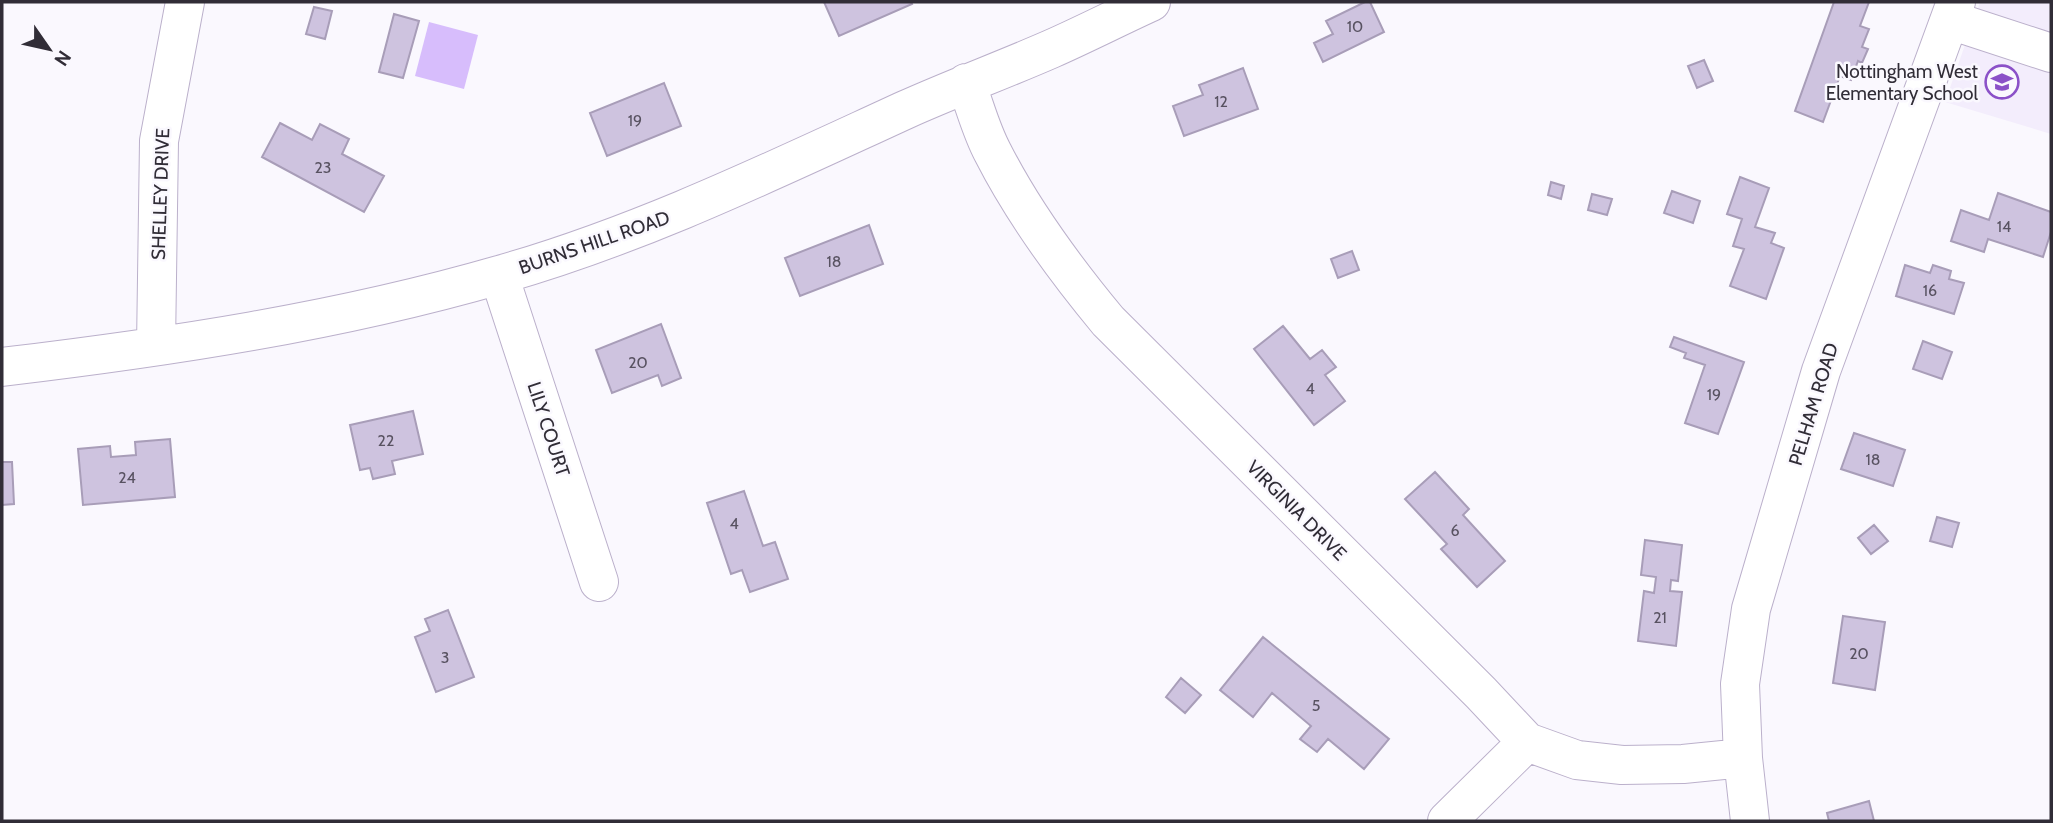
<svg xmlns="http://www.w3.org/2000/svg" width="2053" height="823" viewBox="0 0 2053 823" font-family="Cabin,sans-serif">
  <rect width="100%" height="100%" fill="#faf8fe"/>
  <path fill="#f3edfc" d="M1980 2H2051V134L1945 102Z"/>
  <path fill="#d7bdfc" d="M429 22 478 35 464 89 415 76Z"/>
  <path fill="#cec3df" stroke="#a89db8" stroke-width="2" d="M824 2H911L912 4 839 36Z
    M1365 2H1370L1384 32 1323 62 1314 43 1333 34 1326 21Z
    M1834 2H1869L1860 26 1869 29 1862 47 1868 49 1862 63 1858 61 1851 80 1840 76 1823 122 1795 111Z
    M314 7 332 11 325 39 306 34Z
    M394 14 419 21 403 78 379 72Z
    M1704 60 1713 81 1697 88 1688 66Z
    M1243 68 1258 109 1184 136 1173 106 1203 95 1199 85Z
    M664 83 681 126 607 156 590 113Z
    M280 123 312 140 320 124 349 139 342 154 384 176 364 212 262 157Z
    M1740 177 1769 188 1755 227 1775 233 1771 243 1784 248 1766 299 1730 286 1744 249 1733 246 1742 219 1727 214Z
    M1551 182 1564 186 1561 199 1548 195Z
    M1672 191 1700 201 1693 223 1664 213Z
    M1998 193 2051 212V232L2043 257 1988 239 1984 252 1951 241 1961 210 1989 220Z
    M1592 194 1612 199 1607 215 1588 210Z
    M869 225 883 264 800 296 785 258Z
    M1352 251 1359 270 1338 278 1331 259Z
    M1905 265 1930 273 1933 265 1951 271 1949 279 1964 283 1954 314 1896 296Z
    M661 324 681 378 662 386 658 375 612 393 596 350Z
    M1283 326 1310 359 1322 350 1336 367 1325 375 1345 401 1314 425 1254 349Z
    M1674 337 1744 362 1718 434 1685 423 1705 365 1684 358 1686 353 1670 347Z
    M1923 341 1952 352 1942 379 1913 369Z
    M413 411 423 454 392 461 395 474 373 479 370 468 360 470 350 425Z
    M1854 433 1905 450 1893 486 1841 469Z
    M170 439 175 497 83 505 78 449 110 446 111 457 136 455 135 442Z
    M2 462H12L14 504 2 505Z
    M1435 472 1469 509 1463 515 1505 561 1477 587 1441 549 1447 544 1405 499Z
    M744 491 763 546 775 542 788 579 750 592 742 570 731 574 707 503Z
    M1937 517 1959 523 1952 547 1930 541Z
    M1874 525 1888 541 1871 554 1858 538Z
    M1645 540 1682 545 1678 581 1671 580 1670 591 1682 592 1676 646 1638 641 1644 591 1654 593 1656 577 1641 575Z
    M448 610 474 677 436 692 415 637 430 631 425 619Z
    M1843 616 1885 622 1875 690 1833 683Z
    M1263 637 1389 739 1364 769 1328 739 1317 752 1300 739 1311 726 1272 693 1253 717 1220 690Z
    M1181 678 1201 695 1185 713 1166 697Z
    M1869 801 1874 821H1829L1827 813Z"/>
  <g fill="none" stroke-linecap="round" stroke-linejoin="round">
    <defs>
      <path id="minor" d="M1950 20 2051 53
        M966 83C975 106 981 131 993 153 1024 214 1064 268 1108 321L1481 693 1527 742 1577 760 1622 765 1683 764 1743 758
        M499 275 599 582
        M156 346 159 141 185 2
        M2 367C169 347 336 322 499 275 640 235 772 171 905 110 954 88 1003 70 1051 49 1085 34 1118 17 1151 2
        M1447 821 1527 742
        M1750 821 1743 758 1740 684 1751 609 1821 371 1956 2"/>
    </defs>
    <use href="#minor" stroke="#bbb0cb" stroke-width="40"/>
    <use href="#minor" stroke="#fff" stroke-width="38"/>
  </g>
  <defs>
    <symbol id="school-ring" viewBox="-11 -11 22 22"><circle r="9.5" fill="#faf8fe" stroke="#8b51c8" stroke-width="1.5"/><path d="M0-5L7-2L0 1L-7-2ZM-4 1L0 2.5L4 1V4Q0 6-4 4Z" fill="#8b51c8"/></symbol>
  </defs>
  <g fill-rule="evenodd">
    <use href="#school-ring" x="1983" y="63" width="38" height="38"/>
  </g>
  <g text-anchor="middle" stroke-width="5" stroke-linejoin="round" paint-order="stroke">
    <g font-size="16" fill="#585261">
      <text x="1355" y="32">10</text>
      <text x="1221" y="107">12</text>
      <text x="635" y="126">19</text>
      <text x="323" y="173">23</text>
      <text x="2004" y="232">14</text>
      <text x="834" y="267">18</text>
      <text x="1930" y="296">16</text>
      <text x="638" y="368">20</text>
      <text x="1310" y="394">4</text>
      <text x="1714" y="400">19</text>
      <text x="386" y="446">22</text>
      <text x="1873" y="465">18</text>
      <text x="127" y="483">24</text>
      <text x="734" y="529">4</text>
      <text x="1455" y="536">6</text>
      <text x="1660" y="623">21</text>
      <text x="1859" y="659">20</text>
      <text x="445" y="663">3</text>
      <text x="1316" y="711">5</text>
    </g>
    <g font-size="19" fill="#312d37" stroke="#faf8fe" text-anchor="end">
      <text x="1978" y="78">Nottingham West<tspan x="1978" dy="22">Elementary School</tspan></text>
    </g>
    <g font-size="19" fill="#312d37" stroke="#faf8fe">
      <text transform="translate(160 194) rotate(-88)" y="7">SHELLEY DRIVE</text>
      <text transform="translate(594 242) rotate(-19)" y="7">BURNS HILL ROAD</text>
      <text transform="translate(1813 404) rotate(-73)" y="7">PELHAM ROAD</text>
      <text transform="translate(549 429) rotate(72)" y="7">LILY COURT</text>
      <text transform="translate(1297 510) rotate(45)" y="7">VIRGINIA DRIVE</text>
    </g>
  </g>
  <rect width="2053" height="823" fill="none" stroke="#312d37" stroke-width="7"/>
  <g transform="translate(49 49) rotate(124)" stroke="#faf8fe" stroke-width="5" paint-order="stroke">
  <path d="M0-5L12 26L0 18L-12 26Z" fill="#312d37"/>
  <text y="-10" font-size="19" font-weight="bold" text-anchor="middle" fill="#312d37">N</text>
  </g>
</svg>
